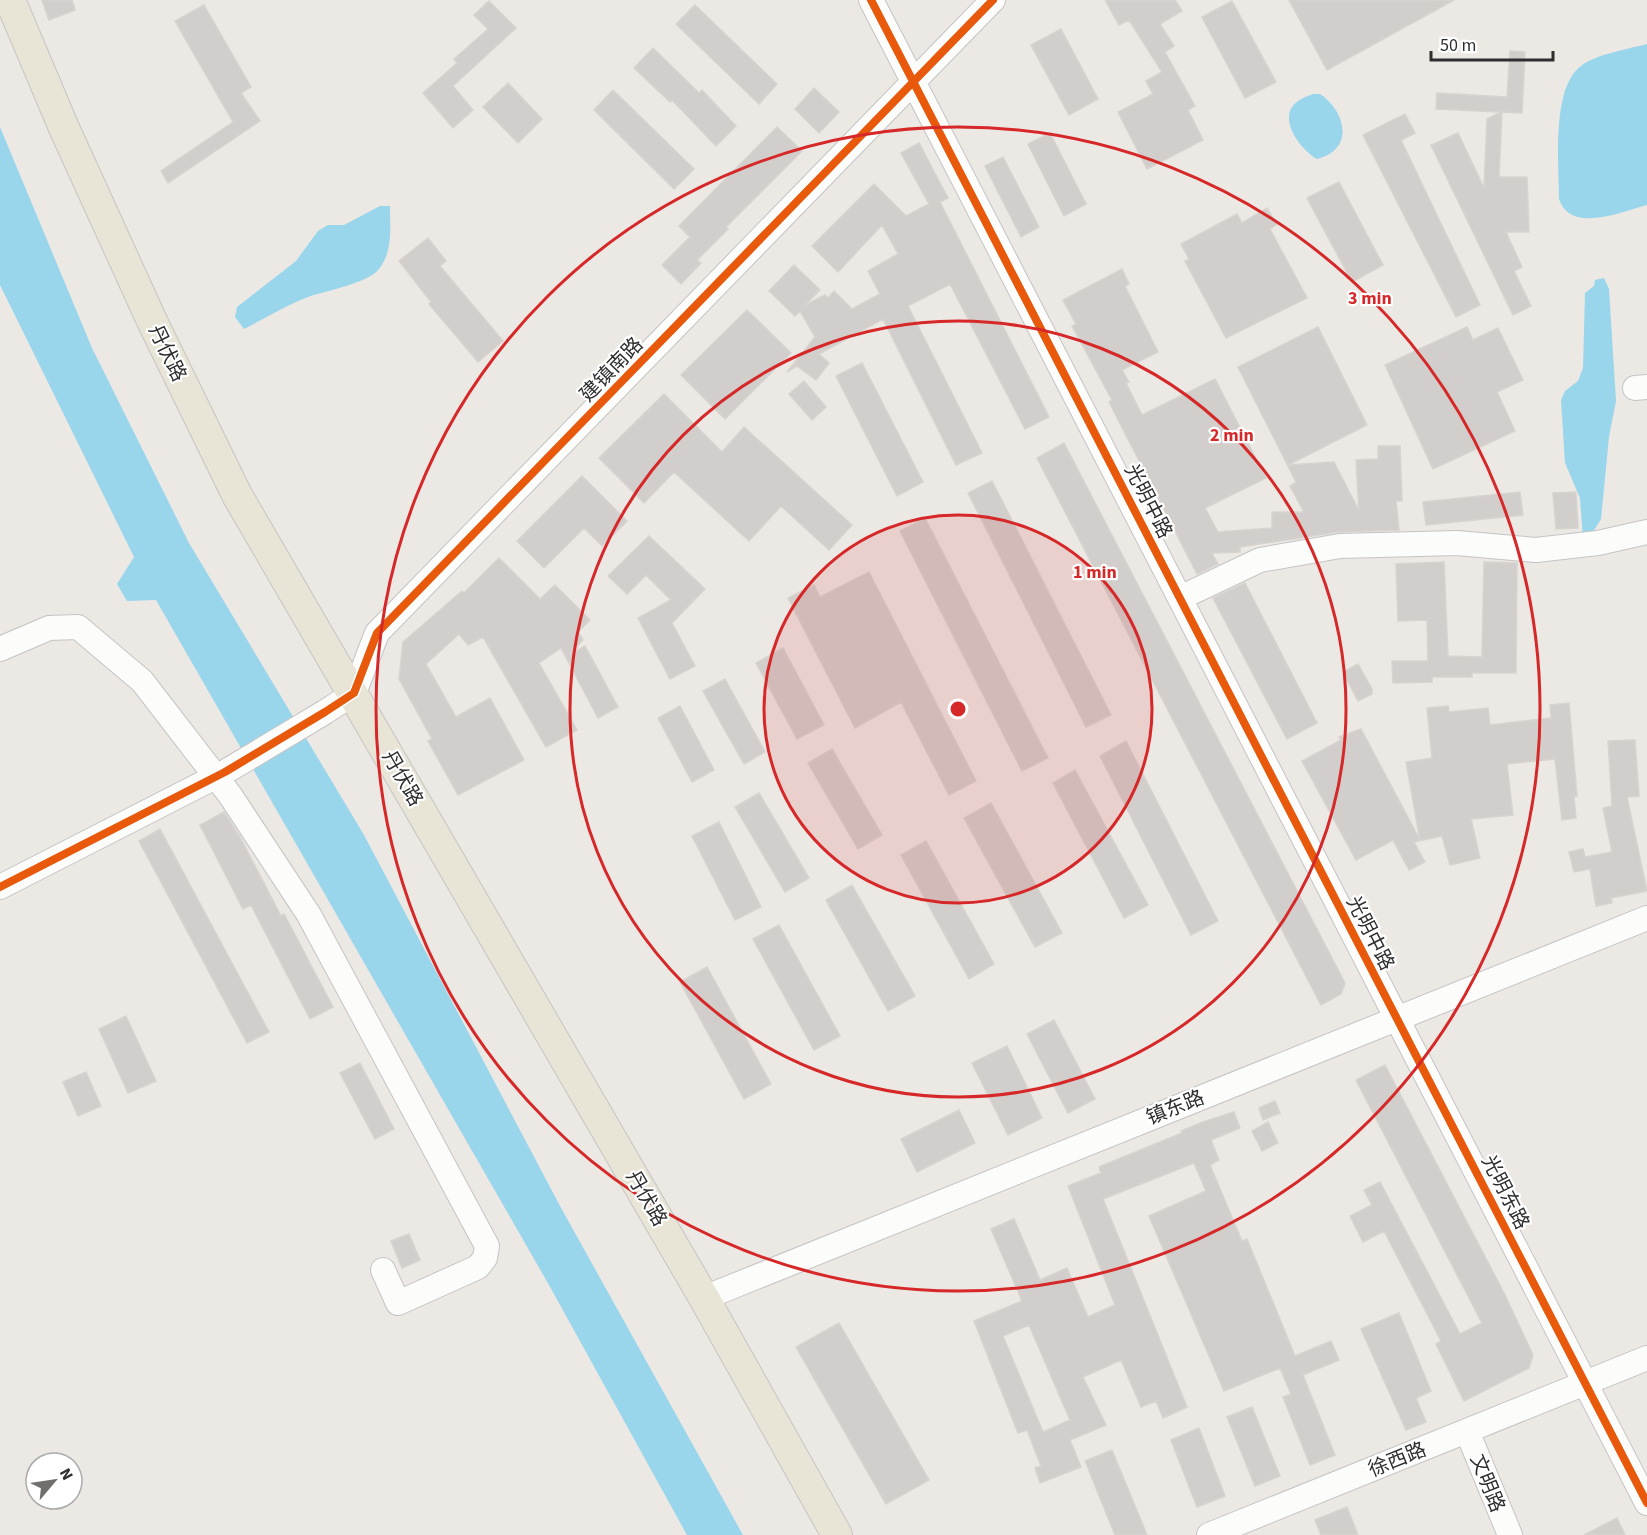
<svg xmlns="http://www.w3.org/2000/svg" width="1647" height="1535" viewBox="0 0 1647 1535" font-family="'Source Sans 3','Noto Sans SC',sans-serif">
  <rect width="100%" height="100%" fill="#ece8e4"/>
  <path fill="#99d6ec" d="M1647 44V205C1620 212 1571 234 1559 199 1559 165 1551 88 1581 66 1596 54 1629 49 1647 44Z
    M1313 94H1320C1346 111 1355 150 1317 159 1303 151 1281 125 1292 107 1297 100 1305 97 1313 94Z
    M0 127 92 348 189 543 364 835 560 1206 743 1535H687L549 1285 156 600 127 601 117 584 134 557 0 285Z
    M380 206H390C390 228 393 251 379 269 368 283 329 290 311 296 288 304 266 318 244 329L235 317 237 307 296 261 318 231 328 225H344Z
    M1604 278 1609 289 1616 401 1609 437 1601 519 1591 535 1583 539 1580 498 1565 463 1561 400 1565 391 1578 381 1583 368 1585 293 1594 286 1595 280Z"/>
  <path fill="#d1cecb" stroke="#d7d4d0" stroke-width="1.5" fill-rule="evenodd" d="M42 0H72L75 10 49 20Z
    M1105 0H1175L1182 11 1160 24 1174 46 1165 52 1195 106 1188 110 1203 140 1147 169 1118 112 1153 94 1146 81 1162 72 1129 20 1119 25Z
    M1289 0H1454L1327 70Z
    M489 1 516 28 453 86 473 110 453 128 423 93 457 63 454 59 488 29 474 15Z
    M1232 1 1276 82 1245 98 1202 17Z
    M204 5 251 87 241 93 260 121 168 183 161 171 233 122 175 21Z
    M695 5 777 84 759 104 676 24Z
    M1061 29 1098 99 1069 115 1031 45Z
    M653 48 699 93 702 90 736 126 716 146 672 100 670 102 634 68Z
    M1510 51 1525 52 1522 113 1502 112 1499 177H1527L1529 232H1506L1522 267 1514 271 1531 306 1513 315 1431 145 1458 133 1484 188 1487 119 1501 112 1436 109 1437 93 1507 97Z
    M508 83 542 119 518 143 483 107Z
    M814 88 839 112 819 133 795 109Z
    M613 90 694 169 674 189 594 110Z
    M1405 114 1415 133 1401 140 1480 305 1456 317 1363 135Z
    M777 127 802 151 726 227 728 229 697 260 701 263 681 284 662 265 690 237 679 226Z
    M1050 133 1086 204 1064 216 1028 144Z
    M919 143 948 198 940 202 1049 417 1025 429 950 284 908 306 982 453 956 465 883 319 819 354 829 363 816 380 797 366 787 372 815 337 800 311 795 316 769 291 794 265 820 290 804 306 825 295 828 298 834 291 852 309 880 294 868 271 898 254 882 225 838 272 812 246 874 184 906 216 929 204 901 153Z
    M1003 157 1039 227 1021 237 985 166Z
    M1339 182 1383 265 1352 282 1307 198Z
    M1267 208 1277 224 1270 229 1307 298 1226 338 1185 261 1189 259 1181 244 1237 214 1242 223Z
    M428 238 446 261 440 266 503 341 478 362 429 304 431 302 399 261Z
    M1122 269 1129 284 1125 286 1158 352 1122 370 1129 382 1126 383 1142 415 1215 379 1266 478 1205 508 1218 532 1272 528V512H1304L1290 486 1296 482 1238 367 1318 327 1367 425 1288 465 1334 462 1359 511 1356 460 1378 459V446H1400L1402 501H1396L1399 530 1338 532 1240 547V552L1212 553 1218 564 1197 574 1109 402 1112 400 1072 326 1076 324 1063 300Z
    M747 310 791 353 725 419 681 375Z
    M1467 327 1473 340 1498 328 1523 380 1497 392 1515 431 1433 469 1385 365Z
    M862 363 923 482 897 496 836 376Z
    M804 381 826 407 812 420 789 394Z
    M664 394 722 452 744 427 852 525 829 550 781 506 749 541 674 472 644 503 599 458Z
    M1064 443 1345 983 1341 994 1321 1005 1037 458Z
    M582 476 627 521 602 546 584 528 544 568 517 541Z
    M992 481 1111 715 1086 727 968 493Z
    M1520 492 1523 515 1426 525 1423 502Z
    M1576 492 1578 528 1556 529 1553 493Z
    M925 518 1048 758 1022 771 900 531Z
    M649 536 705 589 672 623 695 666 670 679 638 618 671 600 646 575 627 594 608 576Z
    M499 558 540 599 555 585 590 620 578 632 583 640 569 655 585 646 618 707 598 718 561 648 539 663 577 730 546 747 483 637 468 645 459 634 426 664 456 717 490 698 524 760 458 795 428 741 432 739 399 679 403 642 462 591 464 593Z
    M1444 562 1448 656 1482 657 1484 562 1517 563 1516 673H1472V677H1432V682L1393 683 1392 661H1428L1427 620 1398 621 1396 564Z
    M869 572 976 781 949 795 901 702 855 728 788 598 814 585 820 597Z
    M1245 583 1317 723 1287 739 1213 598Z
    M783 648 824 725 797 739 756 663Z
    M1358 664 1372 689V694L1358 701 1343 672Z
    M725 679 765 752 744 764 703 691Z
    M1569 703 1577 796 1574 797 1576 818 1562 820 1555 759 1507 764 1513 815 1471 819 1480 858 1450 865 1442 836 1414 842 1425 862 1409 870 1393 840 1356 860 1302 761 1341 740 1339 737 1361 729 1420 840 1406 762 1432 758 1427 708 1448 706 1449 712 1488 708 1490 725 1551 718 1550 705Z
    M680 706 714 770 692 782 658 718Z
    M1635 740 1639 796 1627 797 1647 891 1611 898 1612 903 1596 906 1590 869 1574 872 1569 852 1583 849 1585 857 1612 852 1603 808 1612 806 1608 741Z
    M1126 741 1218 921 1191 935 1100 756Z
    M832 749 882 835 858 849 808 763Z
    M1075 770 1148 905 1124 918 1053 783Z
    M759 793 809 878 785 892 735 807Z
    M991 803 1062 933 1035 947 964 818Z
    M224 812 240 837 281 916 284 914 333 1007 310 1019 251 905 243 909 200 825Z
    M719 822 761 907 735 920 692 836Z
    M160 829 269 1032 247 1043 139 841Z
    M926 841 994 964 969 979 901 855Z
    M852 885 915 996 888 1011 826 900Z
    M779 925 840 1036 814 1050 753 939Z
    M707 967 771 1084 744 1099 680 982Z
    M126 1016 156 1081 128 1093 99 1029Z
    M1054 1020 1095 1099 1068 1113 1027 1034Z
    M1007 1046 1042 1118 1008 1135 972 1063Z
    M360 1063 394 1129 375 1139 340 1073Z
    M1385 1065 1504 1293 1533 1355 1529 1368 1464 1401 1436 1344 1441 1341 1384 1231 1363 1242 1350 1216 1372 1205 1364 1190 1380 1182 1460 1334 1482 1323 1356 1080Z
    M86 1072 101 1106 78 1116 63 1082Z
    M1275 1101 1280 1113 1263 1120 1259 1108Z
    M959 1110 975 1143 917 1172 901 1139Z
    M1234 1112 1240 1128 1211 1140 1219 1160 1210 1165 1242 1241 1247 1239 1295 1356 1331 1341 1339 1360 1303 1375 1335 1455 1310 1465 1283 1397 1291 1394 1280 1368 1224 1391 1149 1216 1206 1191 1194 1163 1103 1199 1187 1407 1163 1418 1156 1401 1141 1407 1121 1360 1083 1377 1106 1425 1070 1440 1081 1467 1040 1483 1035 1468 1041 1466 1027 1430 1018 1433 974 1321 1022 1301 991 1229 1014 1219 1040 1280 1067 1268 1088 1317 1115 1305 1068 1186 1101 1173 1099 1167 1182 1133 1181 1131 1203 1122ZM1029 1325 1070 1420 1043 1432 1003 1336Z
    M1268 1122 1278 1143 1262 1151 1252 1131Z
    M409 1234 420 1260 402 1268 391 1241Z
    M1399 1313 1431 1391 1416 1398 1426 1422 1406 1430 1361 1329Z
    M839 1323 929 1480 886 1504 796 1347Z
    M1252 1407 1280 1476 1255 1486 1227 1417Z
    M1199 1428 1225 1496 1197 1507 1171 1440Z
    M1112 1450 1147 1535H1115L1085 1461Z
    M1347 1507 1358 1535H1321L1315 1520Z
    M1617 1518 1625 1535H1584Z"/>
  <g fill="none" stroke-linecap="round" stroke-linejoin="round">
    <defs>
      <path id="minor" d="M871 0 1647 1503
        M1635 388 1647 387
        M1180 598 1260 560 1340 546 1457 543 1536 550 1598 543 1647 532
        M0 649 49 628 78 627 142 681 230 795 309 915 487 1246 485 1258 478 1267 398 1303 383 1270
        M0 887 225 772 325 712 354 693 377 633 993 0
        M704 1298 1647 918
        M1467 1431 1510 1535
        M1209 1535 1647 1358"/>
      <path id="major" d="M10 0 64 128 152 321 237 495 704 1298 837 1535"/>
    </defs>
    <use href="#minor" stroke="#c5c4c5" stroke-width="26"/>
    <use href="#major" stroke="#c6c5c4" stroke-width="32"/>
    <use href="#minor" stroke="#fcfcfb" stroke-width="24"/>
    <use href="#major" stroke="#e8e4d6" stroke-width="30"/>
    <defs>
      <path id="cycleway" d="M871 0 1647 1503
        M0 887 225 772 325 712 354 693 377 633 993 0"/>
    </defs>
    <use href="#cycleway" stroke="#fff" stroke-width="11"/>
    <use href="#cycleway" stroke="#e8590c" stroke-width="8"/>
  </g>
  <circle cx="958" cy="709" r="194" fill="#d62828" fill-opacity=".12"/>
  <g fill="none" stroke="#d62828" stroke-width="3">
    <circle cx="958" cy="709" r="194"/>
    <circle cx="958" cy="709" r="388"/>
    <circle cx="958" cy="709" r="582"/>
  </g>
  <g text-anchor="middle" stroke-width="4.5" stroke-linejoin="round" paint-order="stroke">
    <g font-size="20" fill="#2e2e2e" stroke="#fff">
      <text transform="translate(168 353) rotate(64)" y="7">丹伏路</text>
      <text transform="translate(611 369) rotate(-46)" y="7">建镇南路</text>
      <text transform="translate(1149 501) rotate(63)" y="7">光明中路</text>
      <text transform="translate(403 778) rotate(60)" y="7">丹伏路</text>
      <text transform="translate(1371 933) rotate(63)" y="7">光明中路</text>
      <text transform="translate(1175 1107) rotate(-22)" y="7">镇东路</text>
      <text transform="translate(1506 1192) rotate(63)" y="7">光明东路</text>
      <text transform="translate(647 1198) rotate(60)" y="7">丹伏路</text>
      <text transform="translate(1397 1459) rotate(-22)" y="7">徐西路</text>
      <text transform="translate(1488 1483) rotate(68)" y="7">文明路</text>
    </g>
  </g>
  <circle cx="958" cy="709" r="9" fill="#d62828" stroke="#fff" stroke-width="3"/>
  <g font-size="18" text-anchor="middle" font-weight="bold" fill="#d62828" stroke="#fff" stroke-width="4.5" stroke-linejoin="round" paint-order="stroke">
    <text x="1370" y="304">3 min</text>
    <text x="1232" y="441">2 min</text>
    <text x="1095" y="578">1 min</text>
  </g>
  <g transform="translate(54 1481) rotate(61)"><circle r="28" fill="#ffffff" stroke="#ababab" stroke-width="1.5"/>
  <path d="M0-4.5L10 22L0 15L-10 22Z" fill="#706f6e"/>
  <text y="-9" font-size="16" font-weight="bold" text-anchor="middle" fill="#2e2e2e">N</text>
  </g>
  <path d="M1431 51v9h122v-9" fill="none" stroke="#2e2e2e" stroke-width="3"/>
  <text x="1440" y="51" font-size="18" fill="#2e2e2e" stroke="#ffffff" stroke-width="4.5" paint-order="stroke">50 m</text>
</svg>
